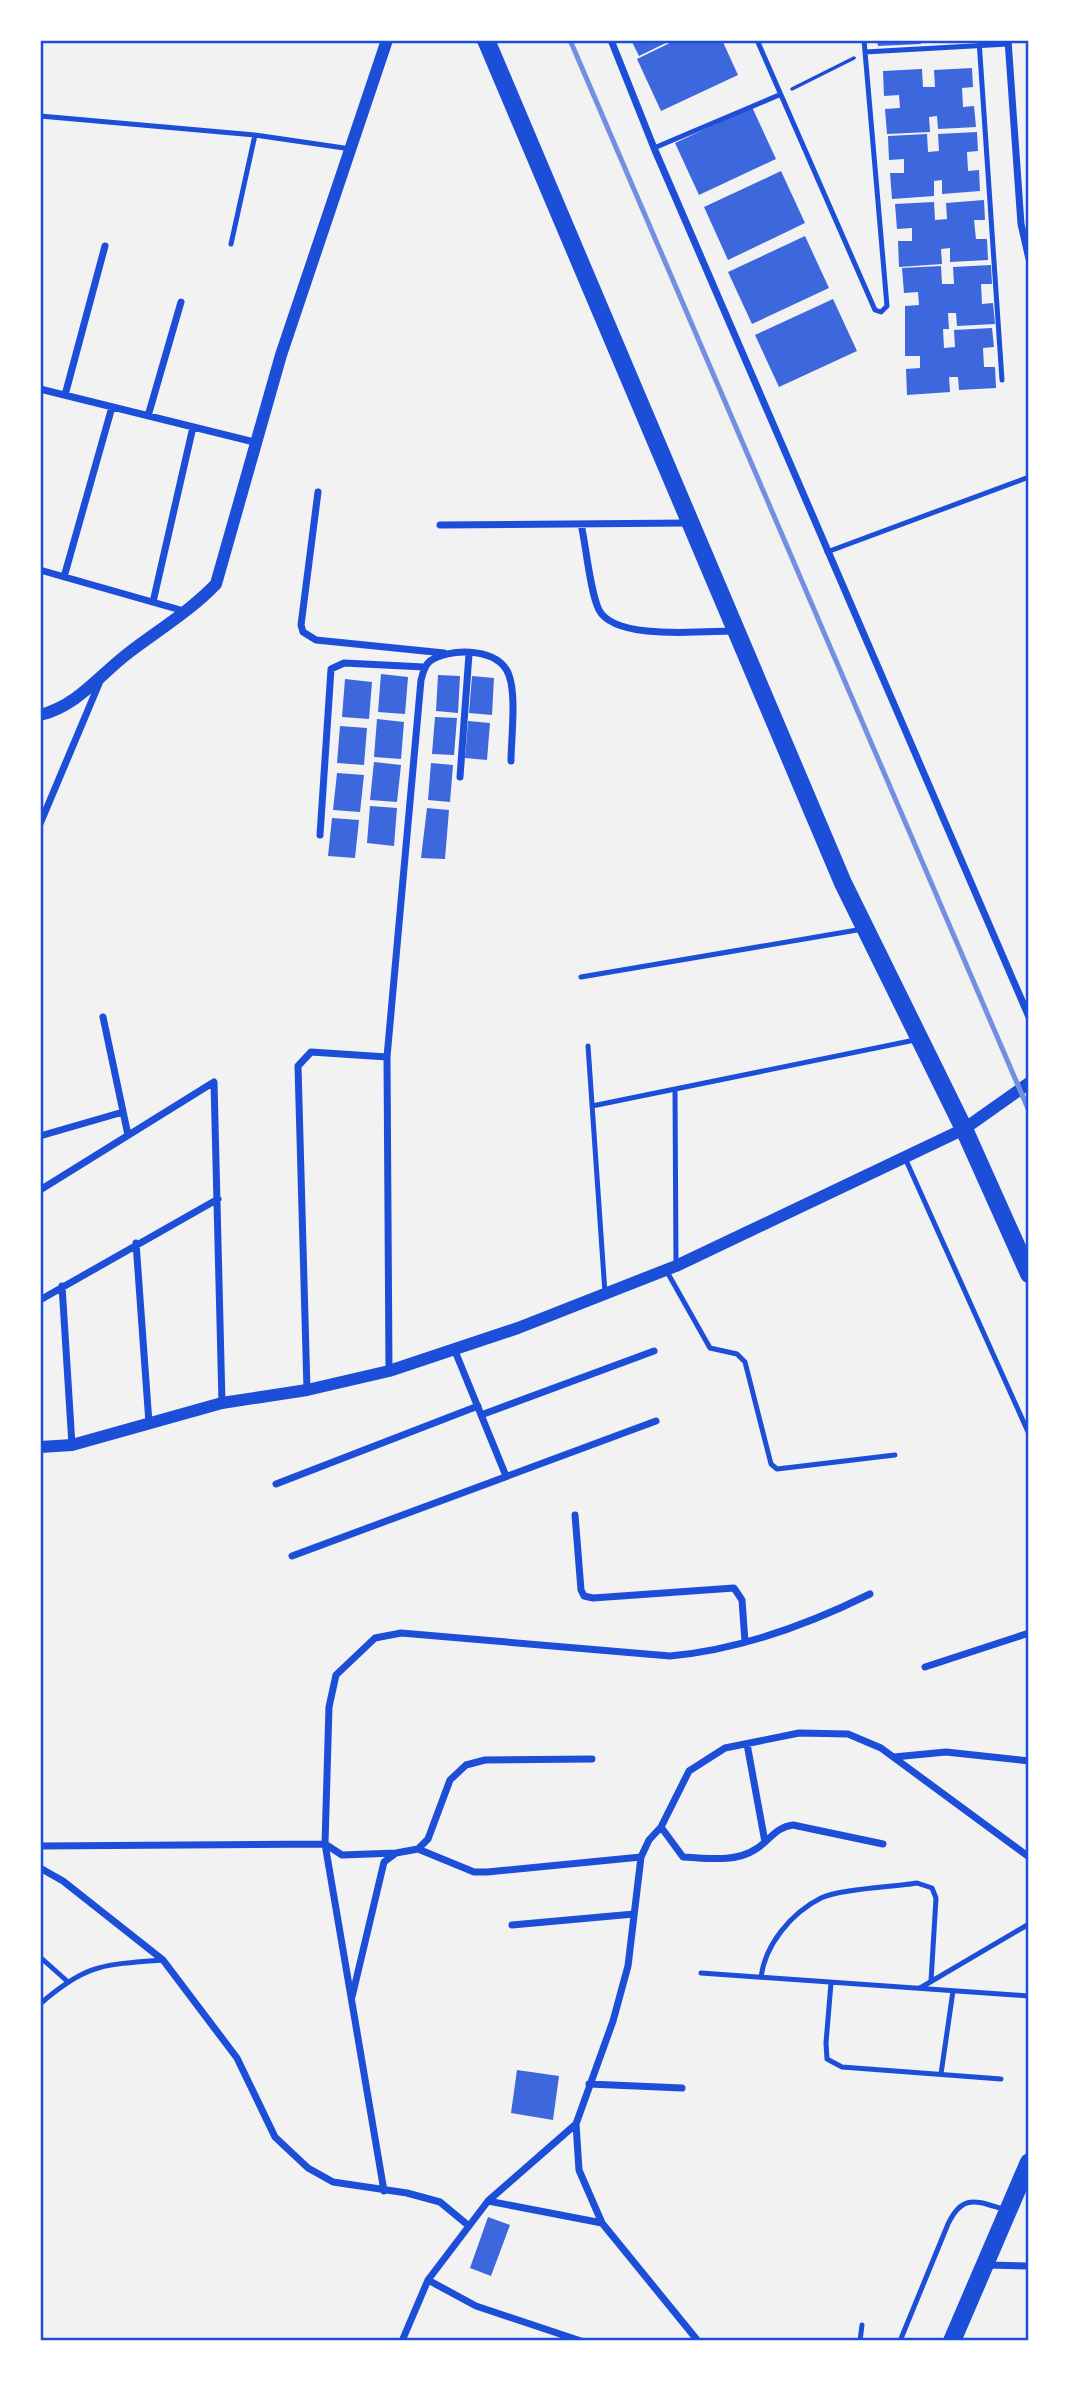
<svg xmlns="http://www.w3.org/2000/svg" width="1069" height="2381" viewBox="0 0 1069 2381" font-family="'Crimson Pro',serif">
  <rect width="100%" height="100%" fill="#f2f2f2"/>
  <path fill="#3d67dc" d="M631 40H672L639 56Z
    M676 40H722L738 75 661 111 637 59Z
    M877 40H920L921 44 878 46Z
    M972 68 973 87 962 88 963 107 974 106 976 127 938 129 937 116 929 117 930 132 887 134 885 109 900 108 899 95 884 96 883 71 922 69 923 87H935L934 70Z
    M752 107 776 159 699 195 675 143Z
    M977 132 978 151 967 152 968 171 979 170 980 191 942 194V180L934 181V196L892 199 890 173H904V159L889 160 888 136 927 134 928 152 939 151 938 134Z
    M781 171 805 223 728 260 704 207Z
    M984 200 985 220H974L976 239H987L988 260 950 262V248L941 249 942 264 899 267 898 241H912V228L897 229 895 204 934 202 935 220 947 219 946 203Z
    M805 236 829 288 752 324 728 272Z
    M991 265 992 284H981L982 304 993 303 995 324 957 326 956 313H948L949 329H943L944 348 955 347 954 330 992 328 994 347 983 348 984 367H995L996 388 959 390 958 377H949L950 392 907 395 906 369 920 368V356H905V306L919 305 918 292 904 293 902 268 941 266 942 284H954L953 267Z
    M833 299 857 351 779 387 755 335Z
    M381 674 408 677 405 714 378 712Z
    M438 675 460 676 458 713 436 711Z
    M472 676 494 678 492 715 469 713Z
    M345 679 372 682 369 719 342 717Z
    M435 717 457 718 454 755 432 754Z
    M377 719 404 722 401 759 374 757Z
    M468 721 490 723 487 760 465 758Z
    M340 726 367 728 364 765 337 763Z
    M374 762 401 765 397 802 370 800Z
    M431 763 453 765 450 802 428 800Z
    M337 773 364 775 360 812 333 810Z
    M370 806 397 808 394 846 367 843Z
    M427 808 449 810 445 859 421 858Z
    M332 818 359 820 355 858 328 856Z
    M517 2070 559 2076 553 2120 511 2113Z
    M488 2217 510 2225 491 2276 470 2268Z"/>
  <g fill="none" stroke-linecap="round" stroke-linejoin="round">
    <path stroke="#1d4ed8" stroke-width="3.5" d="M792 89 854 58"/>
    <path stroke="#1d4ed8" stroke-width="5" d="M757 40 875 310 881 312 887 306 864 40
      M979 40 1002 380
      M865 52 1008 44
      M40 116 255 135 351 149
      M654 148 779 95
      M231 244 255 135
      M827 552 1029 477
      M581 977 863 929
      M588 1046 605 1293
      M675 1090 676 1265
      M592 1106 915 1040
      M905 1158 1029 1434
      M666 1270 710 1348 737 1354 745 1362 771 1464 777 1469 895 1455
      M40 1957 67 1981
      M701 1973 1029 1996
      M761 1977C765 1945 791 1913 821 1898 839 1889 894 1887 917 1883L932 1888 936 1898 931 1981
      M831 1983 826 2043 827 2059 842 2067 1001 2079
      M920 1988 1029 1924
      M40 2004C87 1963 103 1965 163 1960
      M941 2074 953 1991
      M860 2341 862 2325
      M900 2341 948 2224C963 2192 978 2202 1006 2210"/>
    <path stroke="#1d4ed8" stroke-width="7" d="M611 40 654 148 1029 1017
      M1008 40 1021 224 1029 259
      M40 389 254 442
      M65 395 105 246
      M148 416 181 302
      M318 492 301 625 303 632 316 640 444 653
      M581 524C586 545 590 592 599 610 615 641 703 631 734 631
      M440 525 688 523
      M40 570 184 611
      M64 577 112 407
      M153 602 193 427
      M460 777 469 654
      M40 824 101 679
      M320 835 331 669 344 663 424 667
      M103 1017 128 1135
      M40 1136 123 1112
      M40 1190 214 1082 222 1403
      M136 1243 149 1423
      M62 1286 72 1445
      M40 1300 218 1199
      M455 1351 506 1476
      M389 1371 387 1057 421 680C423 673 424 666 430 661 449 648 492 648 506 669 518 687 511 738 511 761
      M307 1390 298 1066 311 1052 387 1057
      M481 1415 654 1351
      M276 1484 478 1406
      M575 1515 581 1590 584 1596 593 1598 734 1588 742 1600 745 1642
      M292 1556 656 1421
      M925 1667 1029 1633
      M747 1744 765 1842
      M894 1757 946 1752 1029 1761
      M661 1827 683 1857C707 1858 735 1863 756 1849 770 1840 776 1827 793 1825L883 1844
      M40 1846 325 1844 342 1855 396 1853
      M418 1849 474 1872H487L641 1857
      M40 1868 63 1881 163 1960 237 2058 275 2137 308 2168 333 2182 407 2193 440 2202 469 2226
      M512 1925 634 1914
      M352 1997 384 1862 396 1853 418 1849 428 1839 450 1780 466 1765 485 1760 592 1759
      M589 2084 682 2088
      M384 2191 325 1844 329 1707 336 1675 375 1638 401 1633 670 1656C740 1650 807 1625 870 1594
      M488 2201 576 2124
      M602 2223 579 2170 576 2124 613 2021 628 1966 641 1857 649 1840 661 1827 689 1771 725 1748 799 1733 848 1734 881 1748 1029 1857
      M987 2265 1029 2266
      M428 2280 476 2306 581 2341
      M402 2341 428 2280 488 2201 602 2223 698 2341"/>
    <path stroke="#1d4ed8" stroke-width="12" d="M40 715C78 706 101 673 131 651 160 629 190 611 216 584L281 355 387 40
      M40 1447 72 1445 222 1403 307 1390 389 1371 518 1328 676 1266 964 1129 1029 1083"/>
    <path stroke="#1d4ed8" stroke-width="18" d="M486 40 843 883 964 1129 1029 1274
      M952 2341 1029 2162"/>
    <path stroke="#7290e2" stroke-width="5" d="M570 40 1029 1111"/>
  </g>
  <rect width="1069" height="2381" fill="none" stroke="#ffffff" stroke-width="84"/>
  <rect x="42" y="42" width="985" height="2297" fill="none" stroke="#1d4ed8" stroke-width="2.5"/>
</svg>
